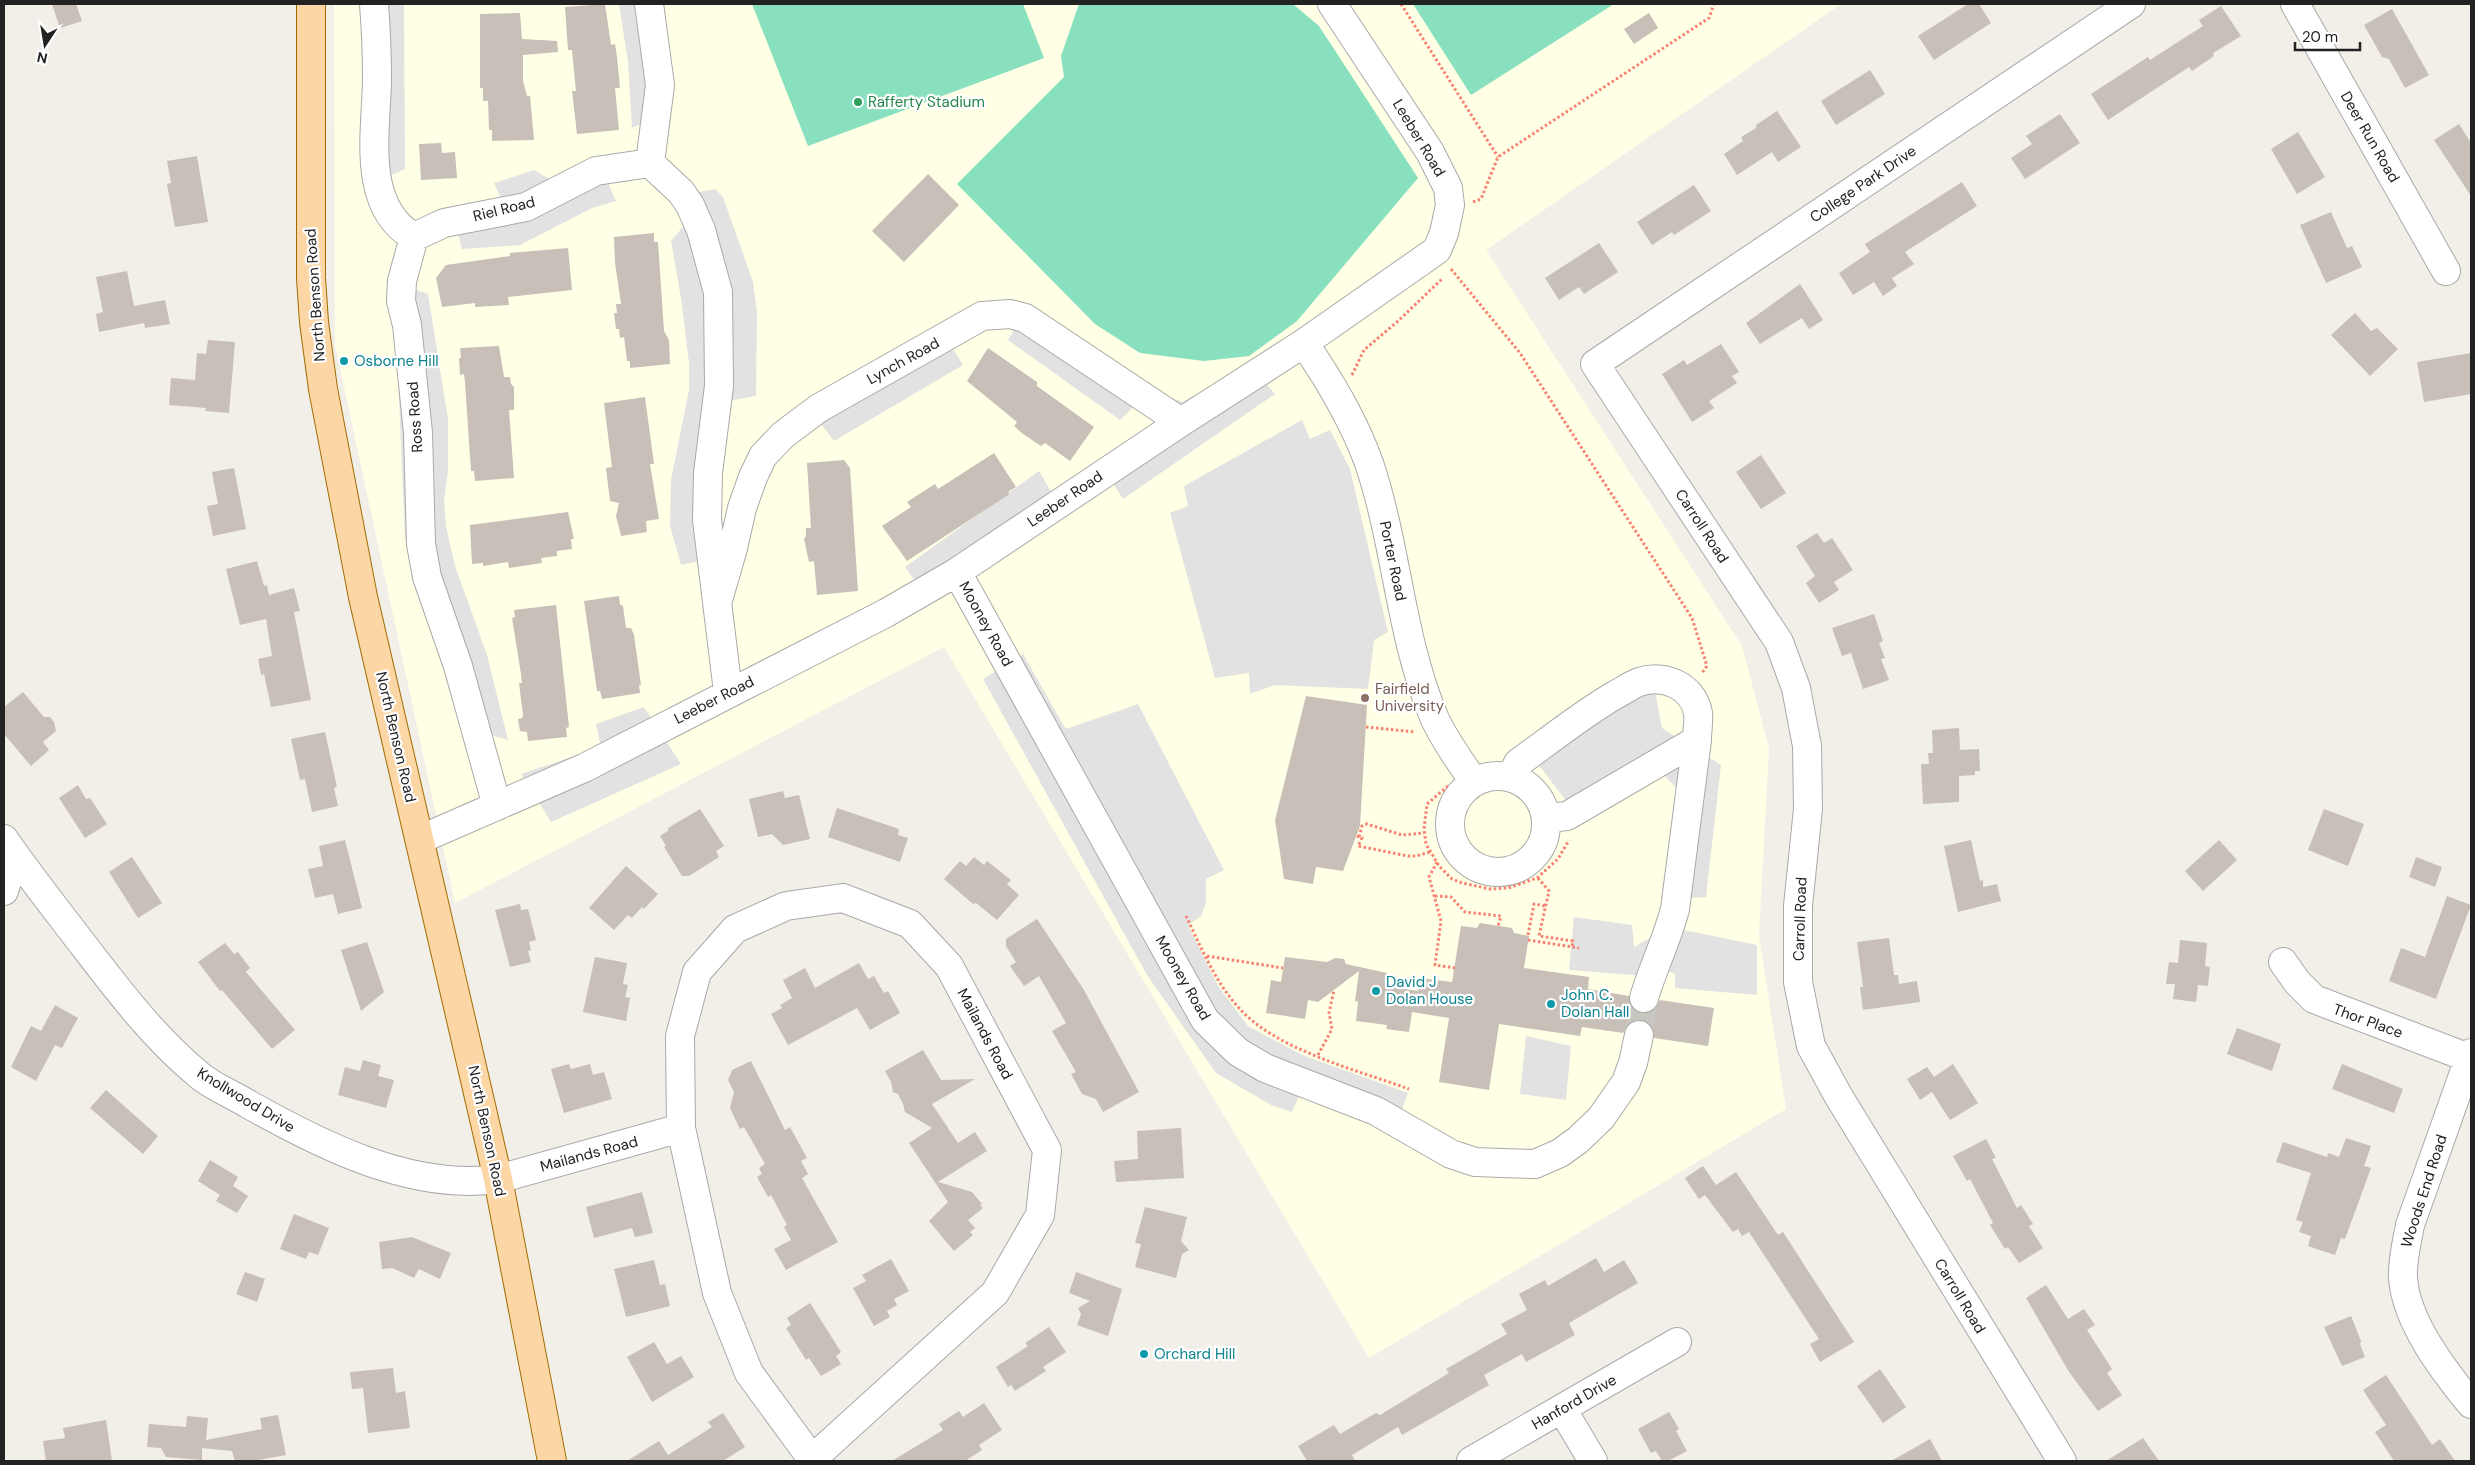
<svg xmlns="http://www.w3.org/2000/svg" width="2475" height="1465" viewBox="0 0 2475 1465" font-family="'DM Sans',sans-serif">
  <rect width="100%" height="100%" fill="#f2efe9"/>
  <path fill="#ffffe5" d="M334 4H1841L1486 250 1742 646 1769 748 1759 936 1786 1109 1369 1358 944 647 455 903 335 345Z"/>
  <path fill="#88e0be" d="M752 4H1023L1044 58 808 146Z
    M1079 4H1293L1319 26 1418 178 1297 321 1249 356 1204 361 1140 353 1095 324 957 184 1064 77 1061 56Z
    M1413 4H1614L1471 95Z"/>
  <path fill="#e2e2e2" d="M362 4H404L405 169 367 186Z
    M619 4H644L651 119 632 128 628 62Z
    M598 161 616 201 592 208 520 245 462 249 453 213 502 201 494 183 534 170 551 180Z
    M715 189 723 197 753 282 757 312 756 396 727 401 724 412 717 557 681 565 670 526 671 480 689 390V363L681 298 671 241 686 223 699 192Z
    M394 283 428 294 448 419V472L444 501 446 526 455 566 487 655 508 740 460 726 405 538Z
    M1028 308 1148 388 1182 402 1250 365 1275 394 1123 499 1100 463 1154 424 1153 415 1138 403 1120 420 1008 340Z
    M941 329 963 365 834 441 805 403Z
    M1302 420 1310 439 1330 430 1350 469 1388 632 1374 640 1368 689 1275 685 1250 694 1249 673 1215 678 1170 513 1188 506 1184 486Z
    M1039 471 1063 513 928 599 905 567Z
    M1023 654 1065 728H1069L1138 704 1224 870 1206 879V903L1201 916 1188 925 1218 986 1248 1026 1302 1055 1408 1093 1394 1131 1299 1096 1292 1112 1273 1106 1216 1073 1147 975 983 679Z
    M1652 675 1662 728 1721 765 1706 897 1688 898 1684 930 1757 945V995L1675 988V974L1665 970 1659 977 1569 970 1574 917 1632 925 1634 947 1663 930 1677 789 1664 775 1581 820 1524 746Z
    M644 707 681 764 551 822 521 774 601 747 596 724Z
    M1526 1036 1571 1046 1566 1100 1520 1094Z"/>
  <path fill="#c7bfb8" d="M52 4H76L82 21 60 28Z
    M605 4 611 45 615 44 617 57 620 88H615L619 130 577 134 572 91H576L572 50H568L565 7Z
    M1968 4H1979L1991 23 1934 60 1918 36Z
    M2221 6 2241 36 2213 53 2214 56 2192 71 2189 67 2108 120 2091 94 2148 57 2150 60 2203 26 2199 20Z
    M2392 9 2429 75 2405 88 2389 59 2382 57 2364 25Z
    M520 13 522 39 557 41 558 52 523 55V81L527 96H530L534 140 492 141V130H489L488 101H483V88H480V14Z
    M1649 13 1658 28 1634 44 1624 29Z
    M1870 70 1885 94 1836 125 1821 101Z
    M1777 111 1801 147 1778 162 1772 152 1737 175 1724 154 1743 141 1741 137 1756 128V125Z
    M2060 114 2080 143 2025 179 2011 158 2032 144 2026 136Z
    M2459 124 2471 143V196L2434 140Z
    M2298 132 2325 177 2297 194 2271 149Z
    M441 143 442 153 455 152 457 178 421 180 419 144Z
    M197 156 208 222 175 227 167 184 171 183 167 161Z
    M928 174 959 205 904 262 872 231Z
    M1962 182 1977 206 1905 252 1914 264 1892 278 1897 286 1883 296 1874 282 1853 295 1839 273 1870 252 1865 244Z
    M1694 185 1711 211 1674 235 1672 232 1652 245 1637 222Z
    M2331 212 2347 248 2352 246 2362 267 2326 283 2300 225Z
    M654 233V242H658L664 331 669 340 670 364 630 368V361H627L624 337 620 338 619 329H616L614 313H617L616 304H621L615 263 614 237Z
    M1599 243 1618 272 1584 294 1579 287 1559 300 1545 278Z
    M568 248 572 290 508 297 509 305 475 307V303L442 307 436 278 446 265 510 256V253Z
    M127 271 134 306 165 300 170 324 145 328 144 323 99 332 96 314 103 312 96 277Z
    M1800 284 1823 320 1809 329 1802 318 1760 344 1746 323Z
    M2355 313 2371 331 2377 328 2398 349 2370 376 2331 335Z
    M208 340 235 342 229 413 205 411 206 408 169 405 171 378 195 380 197 353 206 354Z
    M1721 344 1739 372 1732 376 1737 383 1709 401 1714 408 1692 422 1662 374 1684 360 1687 365Z
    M499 346 504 377H510L511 384 514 387V410H509L514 478 475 481 474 471H471L465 383 464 374 460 375 459 358H461L460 348Z
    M988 348 1037 382V386L1094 427 1070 461 1045 443 1041 446 1023 434 1014 426 1017 422 967 381Z
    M2471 353V394L2424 402 2417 362Z
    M645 397 654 464H650L659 519 646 521 647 532 621 536 616 516 619 503 610 501 607 477 606 468 612 467 604 403Z
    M994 453 1016 487 1009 491 1008 495 907 561 882 526 911 507 907 502 935 484 938 489Z
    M1761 455 1786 493 1761 509 1736 472Z
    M844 460 850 468 858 591 817 595 814 561 809 562 804 539 806 536V528H811L807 463Z
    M234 468 246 529 213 536 207 506 218 504 212 472Z
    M568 512 574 539H571L572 549 557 551V556L541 558 542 563 509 568 508 562 483 566V563L472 564 470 525Z
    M1817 533 1824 543 1832 538 1853 570 1834 582 1839 590 1819 603 1806 583 1815 576 1796 546Z
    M257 561 264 586 267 585 269 595 294 588 300 611 294 612 311 700 271 707 264 674 261 675 258 659 272 656 266 619 240 625 226 569Z
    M619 596 620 604 623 606 626 628H631L634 635 641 685H639L640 693 602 699 600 691H597L584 601Z
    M556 605 569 727 566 728 567 737 528 741 527 732 520 731 518 719 522 718 523 715 519 683H522L521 674 512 618 515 617 514 610Z
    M1874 614 1883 641 1879 643 1885 658 1881 659 1889 680 1863 689 1851 653 1842 656 1832 628Z
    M23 692 44 717H50L54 722 56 731 43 742 49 750 31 766 4 734V707Z
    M1306 696 1367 705 1360 826 1343 871 1316 867 1313 884 1284 879 1275 820Z
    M1959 728 1960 750 1979 749 1980 771H1975V775L1959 776V802L1923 804 1921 764H1929L1928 753H1933L1932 730Z
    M325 732 337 787 334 788 338 806 312 812 305 779 300 780 291 739Z
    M78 785 86 799 90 798 107 824 85 838 59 798Z
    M783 791 785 798 799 795 810 839 783 845 772 834 758 837 749 799Z
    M837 808 899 829 898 835 908 838 900 862 828 837Z
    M700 809 724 846 716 851 719 857 689 876H682L664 847 666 846 660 836 668 831V828Z
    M2324 809 2364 824 2348 866 2308 850Z
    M345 840 362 908 338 914 333 894 315 898 308 869 323 866 319 846Z
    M1971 840 1980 881 1983 880V887L1997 884 2001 901 1958 912 1944 846Z
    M2219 840 2237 860 2203 891 2185 871Z
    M132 857 162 903 138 918 109 872Z
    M974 857 984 865 987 861 1011 880 1007 884 1019 895 997 920 976 903 973 904 944 879 960 861 966 866Z
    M2416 857 2442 867 2435 887 2409 877Z
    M626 866 658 894 644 909 642 907 632 918 628 915 614 930 589 908Z
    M2447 896 2471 905 2436 999 2389 981 2401 948 2425 957Z
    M520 904 521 910 528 909 536 940 529 942 531 950 528 951 531 962 510 967 495 910Z
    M1037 919 1084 990 1139 1092 1103 1112 1096 1099 1082 1094 1071 1074 1076 1072 1052 1031 1066 1023 1039 976 1024 986 1010 966 1016 962 1006 946V939Z
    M1480 923 1512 928 1514 933 1529 936 1524 968 1589 977 1588 989 1629 996 1632 1008 1639 1013H1647L1654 1010 1660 1000 1714 1008 1708 1046 1654 1038V1030L1650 1024 1642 1020H1635L1628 1024 1623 1033 1582 1027 1580 1036 1499 1024 1489 1090 1439 1082 1449 1018 1412 1012 1409 1032 1386 1029 1387 1025 1356 1021 1358 1002 1355 1001 1359 971 1318 1002 1308 1000 1305 1019 1266 1013 1271 980 1281 982 1285 957 1327 962 1335 958 1344 959 1346 964 1387 973 1385 986 1418 991 1420 978 1452 982 1461 926 1477 928Z
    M1889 938 1894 975H1898L1899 984 1917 981 1920 1002 1863 1010 1860 987H1863L1857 942Z
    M2180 940 2207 943 2205 966 2210 967 2208 986 2198 985 2196 1002 2173 999 2175 984H2166L2169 962 2178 963Z
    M367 942 384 992 361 1011 341 950Z
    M225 943 234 954 238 952 250 968 246 972 295 1030 272 1049 222 990 220 991 198 962Z
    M595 957 627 963 623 984 628 985 625 997 630 998 626 1021 583 1012Z
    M859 963 868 979 874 976 884 993 888 991 900 1013 870 1030 857 1008 788 1045 771 1014 782 1008 780 1005 792 998 783 980 805 968 815 988Z
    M55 1005 78 1018 62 1048 55 1045 36 1081 11 1067 31 1026 41 1031Z
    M2237 1028 2281 1044 2272 1071 2227 1054Z
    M923 1050 941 1080 975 1079 932 1104 958 1143 975 1132 987 1151 938 1182 972 1192 982 1204 980 1205 983 1208 968 1220 975 1228 970 1232 973 1235 954 1251 929 1221 948 1202 909 1143 932 1128 905 1112 903 1104 898 1094 893 1092 891 1082 885 1071Z
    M363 1060 381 1065 378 1076 394 1080 386 1108 338 1095 345 1067 360 1071Z
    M751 1061 785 1130 790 1127 807 1158 801 1161 808 1174 802 1178 838 1242 786 1270 774 1249 791 1240 784 1227 787 1225 771 1195 768 1197 757 1177 762 1174 759 1168 765 1164 744 1127 740 1129 730 1108 734 1092 728 1080 732 1070Z
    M569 1064 571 1069 590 1064 593 1075 604 1072 612 1099 564 1113 551 1069Z
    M1953 1064 1978 1103 1950 1120 1932 1092 1920 1100 1907 1079 1927 1067 1934 1077Z
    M2342 1064 2403 1089 2394 1113 2332 1089Z
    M106 1090 158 1136 143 1154 90 1108Z
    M1181 1128 1184 1178 1116 1182 1114 1161 1138 1159 1137 1131Z
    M2346 1138 2371 1146 2364 1166 2371 1168 2345 1239 2341 1238 2335 1255 2308 1246 2311 1236 2299 1232 2303 1222 2296 1220 2311 1173 2276 1162 2283 1142 2327 1157 2328 1153 2339 1157Z
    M1986 1139 1996 1158 1992 1159 2017 1208 2021 1205 2033 1224 2029 1226 2043 1248 2019 1263 2008 1247 2005 1249 1990 1225 1993 1223 1970 1179 1967 1181 1953 1156Z
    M210 1160 238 1177 233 1186 248 1196 237 1213 216 1201 220 1195 198 1181Z
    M1703 1166 1716 1185 1736 1172 1778 1235 1783 1232 1854 1342 1820 1362 1810 1344 1819 1339 1749 1232 1742 1236 1738 1229 1733 1232 1705 1195 1699 1199 1685 1178Z
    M642 1192 653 1233 635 1237 632 1228 594 1238 586 1207Z
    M1145 1207 1187 1217 1181 1241 1189 1250 1182 1254 1176 1278 1135 1267 1141 1244 1135 1243Z
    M294 1214 329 1228 318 1255 309 1252 306 1259 280 1249Z
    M412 1237 451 1253 440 1279 419 1269 414 1278 392 1268 382 1269 379 1242Z
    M1596 1258 1604 1272 1624 1260 1638 1283 1569 1323 1575 1335 1526 1362 1522 1354 1484 1375 1489 1385 1402 1435 1398 1427 1352 1455 1355 1461H1307L1298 1446 1334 1425 1340 1434 1376 1413 1380 1415 1449 1373 1446 1369 1507 1334 1501 1324 1527 1310 1519 1294 1545 1280 1548 1286Z
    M891 1259 909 1291 894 1299 897 1305 887 1311 890 1317 874 1326 853 1288 866 1281 862 1275Z
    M654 1260 660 1285 665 1284 670 1306 626 1317 614 1269Z
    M245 1272 265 1279 257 1302 236 1294Z
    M1076 1272 1122 1289 1108 1336 1077 1325 1081 1314 1078 1308 1090 1301 1069 1293Z
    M2046 1285 2068 1319 2084 1309 2095 1325 2087 1330 2112 1369 2107 1373 2122 1395 2098 1411 2069 1372 2026 1298Z
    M810 1303 841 1352 836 1356 841 1364 821 1376 809 1358 806 1360 786 1328 791 1325 787 1318Z
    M2351 1316 2361 1341 2360 1344 2365 1357 2342 1366 2324 1327Z
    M1049 1327 1066 1352 1043 1367 1046 1371 1015 1391 1011 1385 1008 1387 996 1367 1028 1346 1025 1343Z
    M654 1342 667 1364 681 1356 694 1377 652 1402 627 1357Z
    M393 1368 396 1393 405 1391 410 1428 368 1433 363 1388 352 1389 350 1372Z
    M1880 1369 1906 1407 1883 1423 1857 1386Z
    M2386 1375 2432 1445 2440 1439 2455 1461H2394L2375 1432 2386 1425 2363 1390Z
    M984 1403 1002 1430 979 1445 982 1450 965 1461H892L943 1430 939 1424 959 1411 963 1417Z
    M1669 1412 1679 1429 1676 1431 1687 1451 1668 1461H1662L1656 1451 1651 1453 1638 1429Z
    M723 1413 745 1447 723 1461H627L659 1441 668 1455 712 1427 708 1422Z
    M278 1415 286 1455 253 1461H235L232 1451 202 1448V1460L166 1457 161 1448 147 1447 149 1424 186 1427 187 1416 208 1418 206 1440 262 1429 260 1418Z
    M106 1420 112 1461H46L43 1441 65 1438 63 1428Z
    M2143 1438 2159 1461H2106Z
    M1930 1439 1942 1461H1891Z"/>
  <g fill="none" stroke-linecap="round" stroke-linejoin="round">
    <path stroke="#c8c6c1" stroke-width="28" stroke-dasharray="28 14" stroke-linecap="butt" d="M1639 1035 1644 998"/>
    <defs>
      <path id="minor" d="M374 4C376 29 377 55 377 81 376 132 361 207 414 237
        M649 4 660 85 650 163
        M2295 4 2446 271
        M650 163 681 192 690 205 701 230 718 292 719 386 708 473 707 520 728 692
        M414 237 402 281 401 301 407 325 418 433 421 544 427 577 458 666 497 806
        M414 237 444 223 526 207 596 171 650 163
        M1304 343C1330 381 1353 419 1369 463 1397 546 1400 636 1434 717 1444 740 1460 761 1474 782
        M957 572 1205 1020 1238 1052 1265 1068 1376 1111 1451 1154 1475 1162 1502 1163 1535 1164 1560 1153 1578 1140 1601 1118 1626 1082 1633 1063 1639 1035
        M718 600 733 548 742 508 753 477 763 456 783 435 819 408 982 316 1010 314 1025 318 1181 422
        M1450 824a48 48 0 1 1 96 0a48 48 0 1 1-96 0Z
        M1511 777 1518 763C1550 740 1581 715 1615 695 1623 691 1631 685 1639 682 1663 674 1693 685 1698 713 1699 721 1697 731 1697 740L1675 909C1667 940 1653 967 1644 998
        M1547 818 1567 816 1697 740
        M4 839C28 874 55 908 81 942 117 989 153 1037 199 1075 213 1087 232 1094 248 1104 321 1145 411 1191 498 1179L681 1128
        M421 839 584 768 886 613 957 572 1181 422 1304 343 1437 250 1444 233 1450 205 1448 188 1430 152 1332 4
        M4 891 15 855
        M2283 962 2297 982 2314 999 2469 1058
        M2471 1053 2410 1225C2407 1242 2402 1260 2403 1278 2406 1322 2444 1371 2471 1404
        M1562 1409 1593 1461
        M810 1461 995 1293 1040 1215 1047 1150 949 966 910 924 843 898 786 906 735 929 697 972 680 1036 681 1128 717 1293 749 1373 812 1459
        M1471 1461 1677 1342
        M2062 1461 1839 1097 1811 1046 1798 982V906L1808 809 1807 746 1796 688 1779 642 1595 364 2131 4"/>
      <path id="major" d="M311 4V278L314 322 323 389 363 597 498 1179 552 1461"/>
    </defs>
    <use href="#minor" stroke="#a9a9a9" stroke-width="30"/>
    <use href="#major" stroke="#a06b00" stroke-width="30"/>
    <path stroke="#fa8072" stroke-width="3" stroke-dasharray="2.5 2.5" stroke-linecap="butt" d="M1401 4 1498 157
      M1473 202 1481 199 1498 157 1709 18 1714 4
      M1451 269 1520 353 1692 618 1707 666 1702 673
      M1352 375 1364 350 1397 322 1443 278
      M1366 727 1415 732
      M1448 786 1427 804 1424 829 1426 844 1439 866 1452 879 1462 883 1490 889 1508 888 1537 878 1558 859 1569 840
      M1357 836 1362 838 1358 846 1408 856H1416L1430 852
      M1359 837 1362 826 1367 824 1402 835 1424 833
      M1437 862 1429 877 1441 921 1435 965 1455 968
      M1538 878 1549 891 1539 936 1573 941 1572 946
      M1435 896 1451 897 1465 912 1501 916 1498 926
      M1186 916C1201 947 1215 982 1239 1008 1276 1050 1357 1070 1409 1089
      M1528 935 1534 904 1545 906
      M1528 940 1579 948
      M1207 956 1283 968
      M1318 1055 1332 1029 1329 1013 1334 990"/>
    <use href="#minor" stroke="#fff" stroke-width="28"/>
    <use href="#major" stroke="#fcd6a4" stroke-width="28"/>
  </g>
  <circle fill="#2e9e5b" stroke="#fff" stroke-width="2" cx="858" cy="102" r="5"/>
  <g fill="#0f9aa8" stroke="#fff" stroke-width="2">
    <circle cx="344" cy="361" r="5"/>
    <circle cx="1376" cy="991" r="5"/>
    <circle cx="1551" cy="1004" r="5"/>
    <circle cx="1144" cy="1354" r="5"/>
  </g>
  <circle fill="#8d6e63" stroke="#fff" stroke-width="2" cx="1365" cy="698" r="5"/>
  <g text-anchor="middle" stroke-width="4.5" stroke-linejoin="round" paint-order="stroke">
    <g font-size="15" fill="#27864d" stroke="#fff" text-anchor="start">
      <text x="868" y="107">Rafferty Stadium</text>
    </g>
    <g font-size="15" fill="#222" stroke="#fff">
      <text transform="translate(2370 137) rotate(60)" y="5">Deer Run Road</text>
      <text transform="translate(1419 138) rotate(59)" y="5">Leeber Road</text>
      <text transform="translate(1863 184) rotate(-34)" y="5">College Park Drive</text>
      <text transform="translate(504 209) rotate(-14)" y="5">Riel Road</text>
      <text transform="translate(315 295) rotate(-94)" y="5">North Benson Road</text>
      <text transform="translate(903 361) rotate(-29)" y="5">Lynch Road</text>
      <text transform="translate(415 417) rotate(-94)" y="5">Ross Road</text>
      <text transform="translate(1065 499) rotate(-34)" y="5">Leeber Road</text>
      <text transform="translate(1702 526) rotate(57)" y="5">Carroll Road</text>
      <text transform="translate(1393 561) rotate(78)" y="5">Porter Road</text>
      <text transform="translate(986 624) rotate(61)" y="5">Mooney Road</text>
      <text transform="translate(714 700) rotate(-27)" y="5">Leeber Road</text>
      <text transform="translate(396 737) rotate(77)" y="5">North Benson Road</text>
      <text transform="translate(1800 919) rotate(-88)" y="5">Carroll Road</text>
      <text transform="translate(1183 978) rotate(60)" y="5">Mooney Road</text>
      <text transform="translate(2368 1021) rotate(20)" y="5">Thor Place</text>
      <text transform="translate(985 1034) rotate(62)" y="5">Mailands Road</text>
      <text transform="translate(246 1100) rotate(31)" y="5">Knollwood Drive</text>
      <text transform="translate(487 1131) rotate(78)" y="5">North Benson Road</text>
      <text transform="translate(589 1154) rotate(-15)" y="5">Mailands Road</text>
      <text transform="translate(2424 1191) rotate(-72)" y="5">Woods End Road</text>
      <text transform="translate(1960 1296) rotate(59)" y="5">Carroll Road</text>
      <text transform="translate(1574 1402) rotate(-30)" y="5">Hanford Drive</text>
    </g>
    <g font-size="15" fill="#0d838f" stroke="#fff" text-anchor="start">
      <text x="354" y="366">Osborne Hill</text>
      <text x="1386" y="987">David J<tspan x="1386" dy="17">Dolan House</tspan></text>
      <text x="1561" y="1000">John C.<tspan x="1561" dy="17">Dolan Hall</tspan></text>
      <text x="1154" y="1359">Orchard Hill</text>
    </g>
    <g font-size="15" fill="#785e54" stroke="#fff" text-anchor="start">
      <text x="1375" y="694">Fairfield<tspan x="1375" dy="17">University</tspan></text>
    </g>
  </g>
  <rect width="2475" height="1465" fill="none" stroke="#222222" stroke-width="10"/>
  <g transform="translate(45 45) rotate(192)" stroke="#ffffff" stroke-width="4" paint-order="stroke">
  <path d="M0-4L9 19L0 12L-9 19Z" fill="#222222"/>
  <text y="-8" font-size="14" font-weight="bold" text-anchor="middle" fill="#222222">N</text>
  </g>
  <path d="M2295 42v8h65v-8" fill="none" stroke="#222222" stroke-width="2.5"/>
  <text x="2302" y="42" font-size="15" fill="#222222" stroke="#ffffff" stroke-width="4" paint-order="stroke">20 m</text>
</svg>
